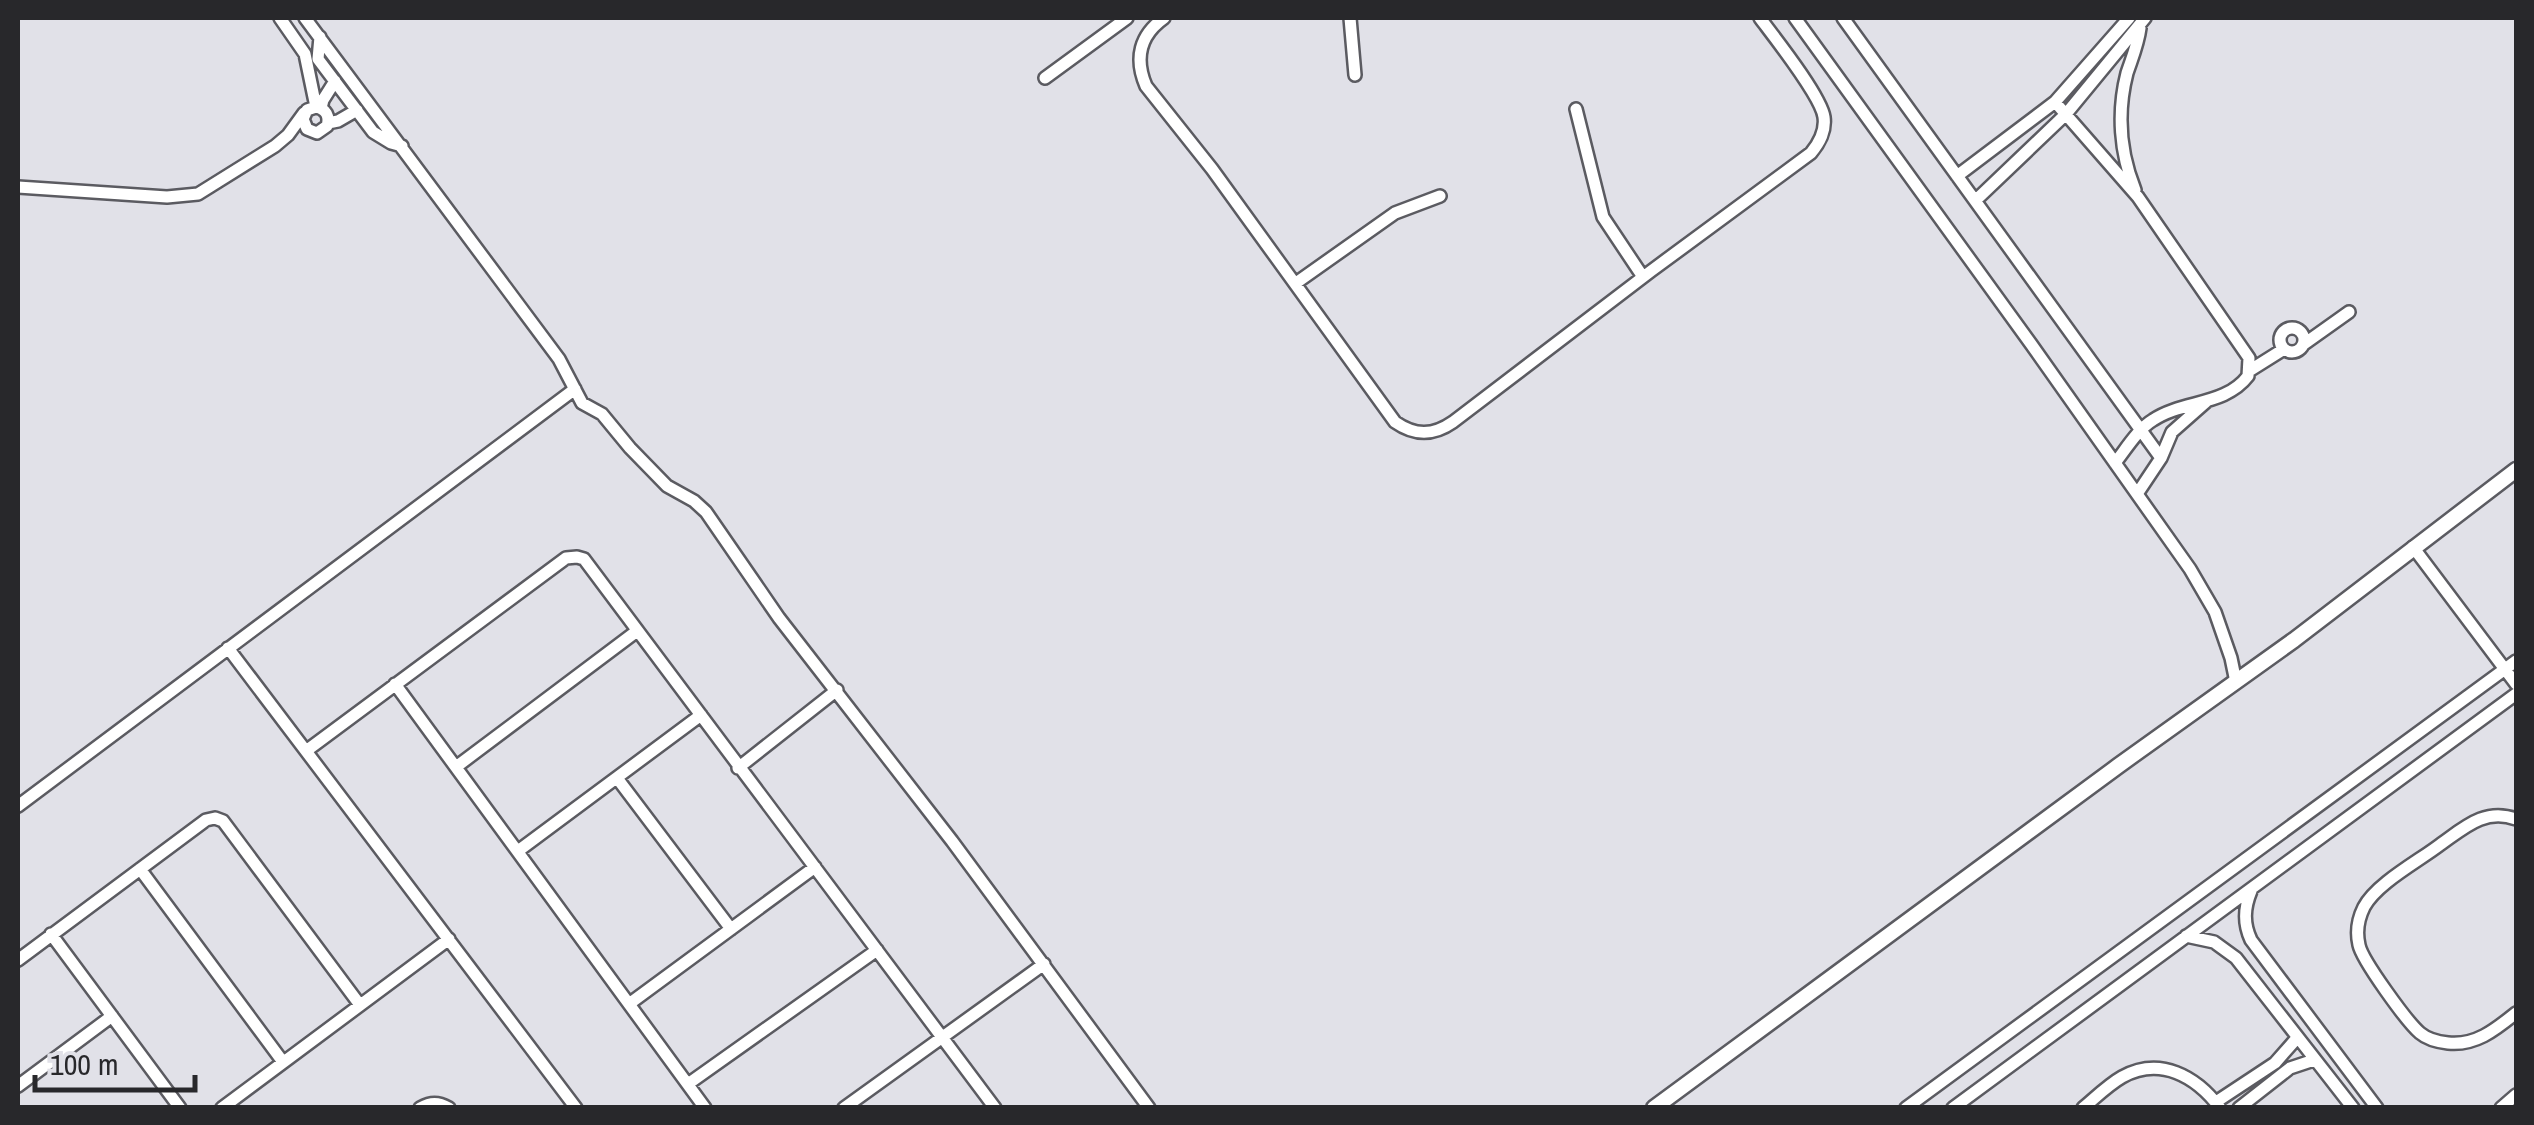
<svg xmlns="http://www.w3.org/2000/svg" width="2534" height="1125" viewBox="0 0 2534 1125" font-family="'Archivo Narrow',sans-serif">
  <rect width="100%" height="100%" fill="#e1e1e8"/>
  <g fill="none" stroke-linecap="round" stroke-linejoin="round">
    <defs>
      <path id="minor" d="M280 18 305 54 316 107C326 109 330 116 327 126L317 133 307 129 303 119 307 110 316 107
        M305 18 559 359 582 403 602 414 630 448 667 486 694 501 706 512 779 618 952 841 1149 1108
        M1164 18C1140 35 1134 58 1146 86L1212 169 1395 422C1415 436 1433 436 1453 422L1651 271 1811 153C1820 142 1826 131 1824 117 1821 96 1775 38 1760 18
        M1350 18 1355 75
        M1795 18 2031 344 2190 569 2215 612 2231 658 2236 682
        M1843 18 2161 458
        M320 37 318 59 373 132 391 143 402 146
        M1045 78 1127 18
        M2055 102 2138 197 2249 358 2248 376C2225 406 2183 400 2153 420 2138 429 2126 449 2115 463
        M321 108 323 100 335 81
        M1576 109 1603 217 1643 277
        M328 123 338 121 357 110
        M1957 176 2055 102 2129 18
        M18 187 167 197 198 194 275 146 288 135 304 113
        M2135 190C2120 153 2117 112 2127 73 2132 58 2138 44 2140 28
        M1976 200 2066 114 2145 18
        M1296 283 1395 213 1440 196
        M2280 340a12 12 0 1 1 24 0a12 12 0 1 1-24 0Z
        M2304 344 2349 312
        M2249 371 2284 349
        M2137 494 2161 458 2172 432 2206 402
        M2413 547 2516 684
        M228 648 576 1108
        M395 684 705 1108
        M306 751 566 558 577 557 584 559 995 1108
        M456 767 637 631
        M738 768 837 690
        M617 778 731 929
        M18 806 575 389
        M2516 819C2485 808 2465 827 2441 844 2419 861 2377 883 2364 907 2358 919 2356 932 2359 945 2362 960 2407 1022 2420 1033 2427 1039 2439 1042 2448 1043 2476 1046 2496 1029 2516 1013
        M518 851 701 715
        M140 869 283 1062
        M2251 891C2244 908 2243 923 2251 940L2377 1108
        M51 934 180 1108
        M2186 936 2214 942 2236 958 2353 1108
        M18 960 206 820 215 818 223 821 360 1005
        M629 1004 815 867
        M688 1084 877 950
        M18 1086 112 1016
        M2216 1102 2275 1063 2297 1038
        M222 1108 449 939
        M420 1108C431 1102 438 1102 449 1108
        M844 1108 1044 964
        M1906 1108 2516 661
        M1953 1108 2516 694
        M2083 1108C2095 1098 2108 1085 2122 1077 2160 1056 2196 1076 2220 1108
        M2239 1108 2290 1068 2314 1060
        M2501 1108 2516 1095"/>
      <path id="tertiary" d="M1654 1108 2118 766 2294 640 2516 470"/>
    </defs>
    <use href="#minor" stroke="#5b5b61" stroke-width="16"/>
    <use href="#tertiary" stroke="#5b5b61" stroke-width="19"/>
    <use href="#minor" stroke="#fff" stroke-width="11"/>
    <use href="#tertiary" stroke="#fff" stroke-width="14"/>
  </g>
  <rect width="2534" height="1125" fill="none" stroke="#28282b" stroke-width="40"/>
  <path d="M35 1075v15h160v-15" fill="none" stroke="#28282b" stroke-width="5"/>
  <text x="50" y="1075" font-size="30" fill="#28282b" stroke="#e1e1e8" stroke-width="8" paint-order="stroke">100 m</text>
</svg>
